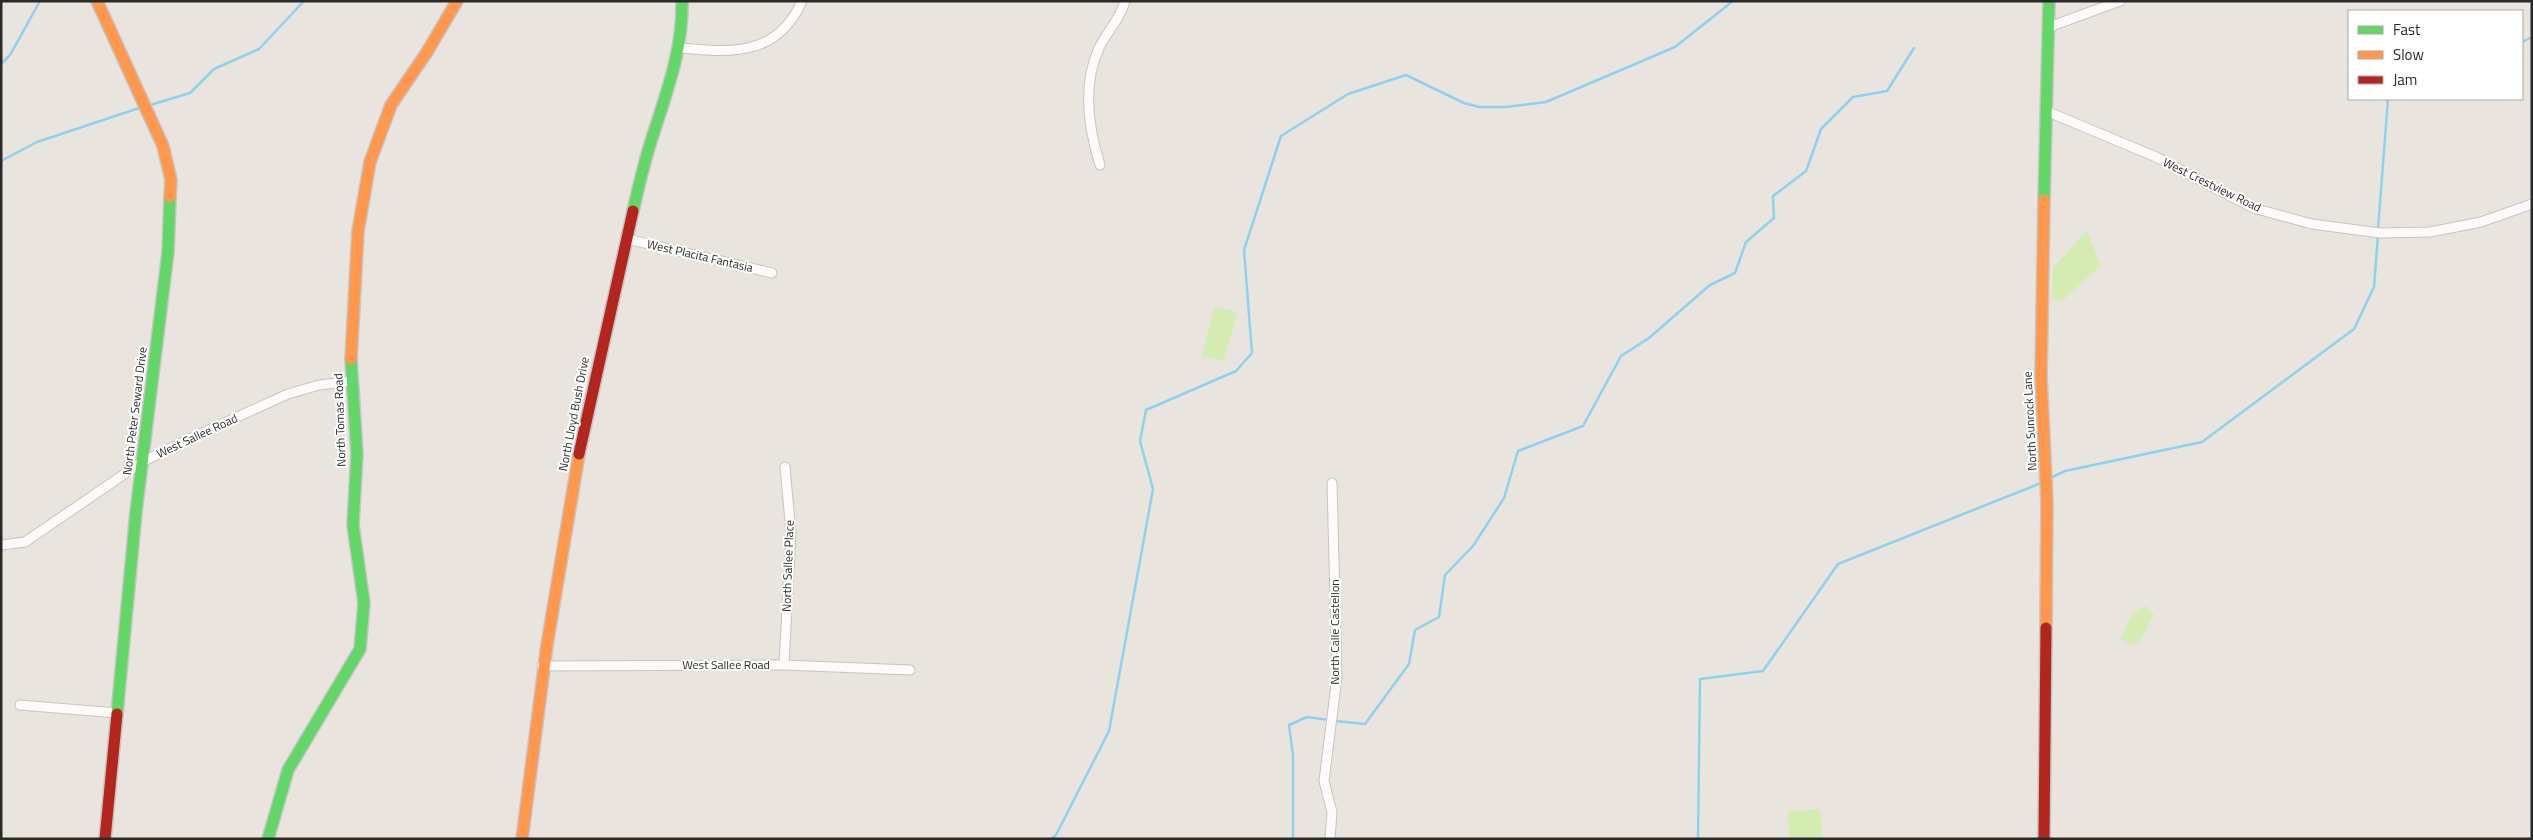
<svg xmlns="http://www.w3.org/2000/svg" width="2533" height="840" viewBox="0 0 2533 840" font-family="'Titillium Web',sans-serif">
  <rect width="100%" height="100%" fill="#e9e5de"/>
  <path fill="#d4ecb1" d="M2087 231 2101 265 2064 299 2058 301 2052 298 2053 267Z
    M1214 307 1237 312 1224 361 1202 356Z
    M2146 606 2154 615 2139 643 2132 644 2120 639 2133 612Z
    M1820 809 1822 839H1789L1788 811Z"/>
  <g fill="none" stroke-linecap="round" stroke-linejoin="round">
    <path stroke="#8cd2f0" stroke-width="2.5" d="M2522 42 2532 37
      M1 64 10 55 40 1
      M150 105 190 93 214 69 259 49 304 1
      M1 161 37 142 142 107
      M2378 229 2388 99
      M2050 478 2065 471 2202 442 2354 329 2374 287 2378 235
      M1335 721 1365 724 1409 664 1415 630 1439 617 1445 575 1473 546 1504 498 1518 451 1583 426 1621 356 1649 338 1710 285 1735 273 1746 242 1774 218 1773 196 1806 171 1821 129 1853 97 1887 91 1914 48
      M1051 839 1056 835 1109 731 1153 489 1140 441 1146 410 1236 371 1252 353 1244 250 1281 136 1348 94 1406 75 1464 103 1479 107H1506L1546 102 1675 47 1733 1
      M1293 839V755L1289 725 1307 717 1329 720
      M1698 839 1700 679 1763 671 1838 564 2041 483"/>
    <defs>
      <path id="street" d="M2049 27 2120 1
        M681 48C732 53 778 56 802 1
        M2046 111 2156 157 2253 208 2312 224 2380 233 2430 232 2481 222 2532 204
        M1100 165C1088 127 1082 85 1099 48 1107 31 1120 20 1125 1
        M627 239 772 273
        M1 545 25 542 142 462 191 438 288 394 319 385 353 381
        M784 665 791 533 785 467
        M542 666 784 665 910 670
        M20 705 117 713
        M1330 839 1332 812 1324 781 1337 677 1332 483"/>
      <path id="fast" d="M2044 200 2049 1
        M633 211C639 185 645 158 654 132 668 88 683 48 682 1
        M117 714 136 512 168 252 170 197
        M268 839 288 770 360 649 364 603 353 525 357 454 351 359"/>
      <path id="slow" d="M97 1 163 146 171 180 170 197
        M2044 200 2041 376 2047 503 2046 628
        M351 359 358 231 370 162 391 105 427 52 457 1
        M522 839 547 645 579 454"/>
      <path id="jam" d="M579 454 633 211
        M105 839 117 714
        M2044 839 2046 628"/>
    </defs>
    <use href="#street" stroke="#c6c4c4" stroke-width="11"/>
    <use href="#fast" stroke="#c6c4c4" stroke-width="14"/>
    <use href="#slow" stroke="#c6c4c4" stroke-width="14"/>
    <use href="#jam" stroke="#c6c4c4" stroke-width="14"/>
    <use href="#street" stroke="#fcfbfa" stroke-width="9"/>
    <use href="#fast" stroke="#63d668" stroke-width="11"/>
    <use href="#slow" stroke="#ff974d" stroke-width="11"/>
    <use href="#jam" stroke="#b3261e" stroke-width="11"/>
  </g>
  <g text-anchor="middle" stroke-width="4" stroke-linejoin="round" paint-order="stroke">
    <g font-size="12" fill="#2a2a2a" stroke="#fff">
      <text transform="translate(2212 185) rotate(26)" y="4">West Crestview Road</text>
      <text transform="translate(700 256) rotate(13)" y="4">West Placita Fantasia</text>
      <text transform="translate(135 411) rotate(-83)" y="4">North Peter Seward Drive</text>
      <text transform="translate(574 414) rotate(-79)" y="4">North Lloyd Bush Drive</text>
      <text transform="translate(340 420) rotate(-92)" y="4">North Tomas Road</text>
      <text transform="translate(2030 421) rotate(-93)" y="4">North Sunrock Lane</text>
      <text transform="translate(197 436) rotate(-25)" y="4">West Sallee Road</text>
      <text transform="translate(788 566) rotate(-88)" y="4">North Sallee Place</text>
      <text transform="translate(1335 632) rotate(-90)" y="4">North Calle Castellon</text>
      <text x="726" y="669">West Sallee Road</text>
    </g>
  </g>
  <rect width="2533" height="840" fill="none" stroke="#2a2a2a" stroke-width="5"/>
  <rect x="2348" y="10" width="175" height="90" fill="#ffffff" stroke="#aaaaaa"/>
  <rect x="2358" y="26" width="25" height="8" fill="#63d668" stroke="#aaaaaa"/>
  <text x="2393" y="35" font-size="15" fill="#2a2a2a">Fast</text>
  <rect x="2358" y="51" width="25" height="8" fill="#ff974d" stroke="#aaaaaa"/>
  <text x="2393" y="60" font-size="15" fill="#2a2a2a">Slow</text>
  <rect x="2358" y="76" width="25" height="8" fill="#b3261e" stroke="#aaaaaa"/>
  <text x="2393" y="85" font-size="15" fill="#2a2a2a">Jam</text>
</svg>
